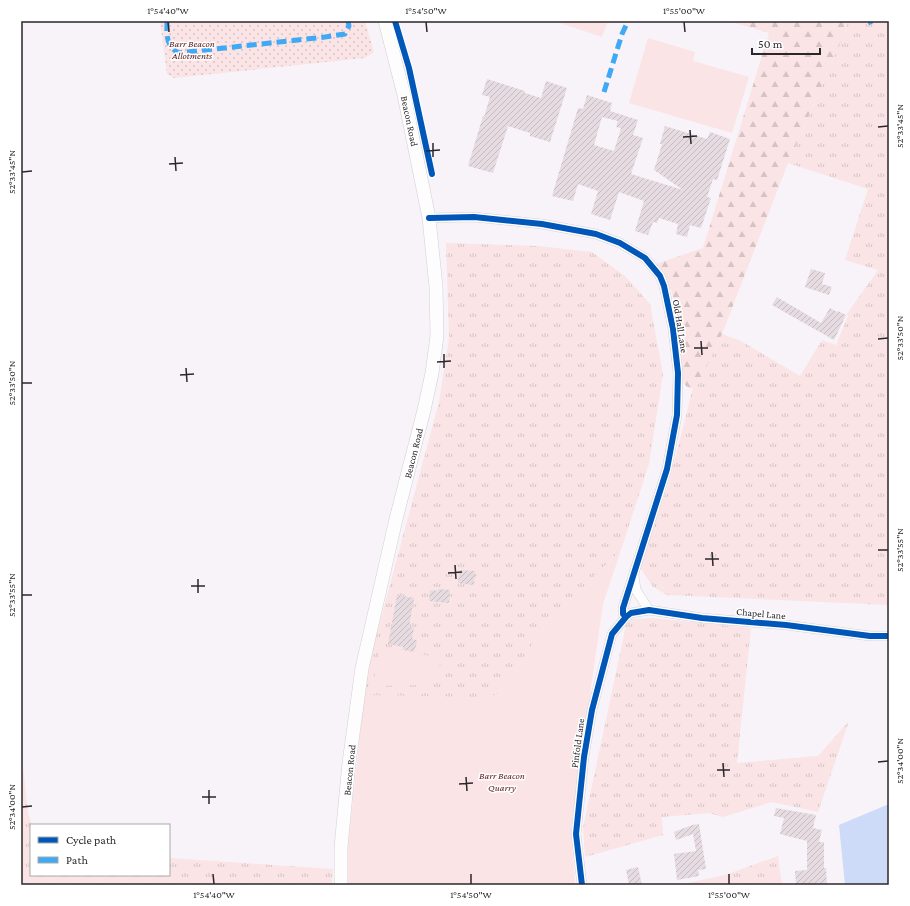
<svg xmlns="http://www.w3.org/2000/svg" width="910" height="906" viewBox="0 0 910 906" font-family="'Crimson Pro',serif">
  <defs>
    <pattern id="grass-tufts" width="24" height="20" patternUnits="userSpaceOnUse"><rect width="24" height="20" fill="#fae4e5"/><path d="M3 7l-1-3M5 7V3M7 7l1-3M15 17l-1-3M17 17v-4M19 17l1-3" fill="none" stroke="#d6c4c5"/></pattern>
    <pattern id="forest-firs" width="22" height="20" patternUnits="userSpaceOnUse"><rect width="22" height="20" fill="#fae4e5"/><path d="M5 1l3.5 6h-7zM16 11l3.5 6h-7z" fill="#d6c4c5"/></pattern>
    <pattern id="garden-dots" width="8" height="8" patternUnits="userSpaceOnUse"><rect width="8" height="8" fill="#fae4e5"/><path d="M2 2h.1M6 6h.1" fill="none" stroke="#d6c4c5" stroke-width="1.8" stroke-linecap="round"/></pattern>
    <pattern id="building-hatch" width="6" height="6" patternUnits="userSpaceOnUse"><rect width="6" height="6" fill="#e5dbe0"/><path d="M-1 1l2-2M0 6l6-6M5 7l2-2" fill="none" stroke="#c5bcc0"/></pattern>
  </defs>
  <rect width="100%" height="100%" fill="#f8f3f9"/>
  <path fill="url(#grass-tufts)" d="M848 21H889V605L667 595 652 586 640 567 669 482 693 388 697 386 722 334 741 341 800 376 822 340 836 345 848 316 846 315 878 270 845 260 868 189 788 163 846 30Z
    M446 243 539 246 592 252 625 276 650 304 663 374 649 464 621 550 547 623 501 691 426 742 348 885V848L367 670 439 402 449 338Z
    M653 618 751 628 737 763 818 756 849 721 818 812 772 802 723 817 709 813 662 817 663 835 585 857 583 828 626 625 631 619Z
    M21 745 28 812 32 825 31 875H169V858L333 869 332 885H21Z
    M778 856 782 885H678L725 875Z"/>
  <path fill="url(#forest-firs)" d="M728 21H848L846 30 788 163 722 334 697 386 691 389 686 386 681 379 679 337 672 292 656 264 703 248 769 33Z"/>
  <path fill="#fae4e5" d="M554 21H608L602 37Z
    M648 38 695 52 693 61 749 77 732 133 629 103Z
    M621 550 603 604 571 827 575 885H348V848L365 695 492 697 501 691 547 623Z
    M381 646 435 657C442 663 443 677 434 683 431 684 428 685 425 685L374 686V679Z"/>
  <path fill="url(#garden-dots)" d="M160 21H365L374 52 365 58 174 78 167 74Z"/>
  <path fill="#cddaf8" d="M889 804V885H845L839 825Z"/>
  <path fill="url(#building-hatch)" fill-rule="evenodd" d="M487 79 525 91V93L541 98 546 81 567 88 550 142 530 136V133L508 126 493 173 468 166 483 116 484 117 490 97 482 95Z
    M587 95 612 103 610 111 638 120 633 135 643 138 631 174 683 190 654 170 662 144H660L665 126 707 139 710 132 730 139 717 180 713 179 707 197 711 198 701 228 690 225 687 237 676 234 678 224 659 218 657 223 653 222 648 235 635 231 644 201 619 192 610 220 591 214 598 191 578 184 573 201 552 196 578 108 583 109ZM602 117 618 121 616 127 621 128 614 151 594 145Z
    M811 269 825 273 822 284 832 287 829 295 805 287Z
    M777 297 821 323 830 308 837 312 838 311 846 315 834 340 772 305Z
    M459 570 475 571 474 585 458 583Z
    M438 589 450 590 449 603 429 601 430 590 438 591Z
    M397 595 414 598 409 627 414 628 412 639 417 640 414 652 403 650V647L388 644Z
    M776 808 816 815 813 828 822 830 819 842H824V868H826L827 885H796L795 871 807 870V841L780 834 784 818 774 816Z
    M699 824 706 869 698 870 699 876 677 880 674 854 696 851 693 834 676 840 674 832 692 825Z
    M638 867 642 885H629L626 870Z"/>
  <g fill="none" stroke-linecap="round" stroke-linejoin="round">
    <defs>
      <path id="minor" d="M429 218 474 217 542 224 596 234 620 243 645 258 660 276 664 286 673 329 678 373 677 415 667 469 623 608V614L626 617
        M634 576 636 590 649 610
        M582 885 576 834 584 757 592 710 612 634 626 617 631 613 649 610 702 618 786 625 870 636H889"/>
      <path id="secondary" d="M341 885V847L349 763 362 668 396 519 424 410 432 373 437 336 436 287 429 218 404 95 385 21"/>
    </defs>
    <use href="#minor" stroke="#d3cfd4" stroke-width="10"/>
    <use href="#secondary" stroke="#d3cfd4" stroke-width="14"/>
    <use href="#minor" stroke="#fefdfe" stroke-width="9"/>
    <use href="#secondary" stroke="#fefdfe" stroke-width="13"/>
    <path stroke="#3fa9f5" stroke-width="5" stroke-dasharray="10 5" stroke-linecap="butt" d="M167 21C167 35 165 44 178 53L325 37 345 34 349 26 348 21
      M868 23 872 21
      M604 92 622 34 628 21"/>
    <defs>
      <path id="cycleway" d="M395 21 409 68 432 174
        M429 218 474 217 542 224 596 234 620 243 645 258 660 276 664 286 673 329 678 373 677 415 667 469 623 608V614L626 617
        M582 885 576 834 584 757 592 710 612 634 626 617 631 613 649 610 702 618 786 625 870 636H889"/>
    </defs>
    <use href="#cycleway" stroke="#fff" stroke-width="8"/>
    <use href="#cycleway" stroke="#0057b8" stroke-width="6"/>
  </g>
  <path fill="none" stroke="#2b272b" stroke-width="1.5" d="M168 22 169 32M426 22 427 32M684 22 685 32M878 127 888 126M690 130 691 144M683 137 697 136M433 143V157M426 151 440 150M175 157 176 171M169 164 183 163M22 172 32 171M878 339 888 338M701 341 702 355M694 348H708M444 354V368M437 362 451 361M186 368 187 382M180 375 194 374M22 383H32M878 550H888M712 552 713 566M705 559H719M455 565 456 579M448 573 462 572M198 579V593M191 586H205M22 595H32M878 762 888 761M723 763 724 777M717 770H730M466 777 467 791M459 784 473 783M209 790V804M202 797H216M22 807 32 806M213 874 214 884M471 874V884M729 874V884"/>
  <g text-anchor="middle" stroke-width="3" stroke-linejoin="round" paint-order="stroke">
    <g font-size="10" font-style="italic" fill="#61191c" stroke="#fff">
      <text x="192" y="47">Barr Beacon<tspan x="192" dy="12">Allotments</tspan></text>
      <text x="502" y="779">Barr Beacon<tspan x="502" dy="12">Quarry</tspan></text>
    </g>
    <g font-size="10" fill="#2b272b" stroke="#fff">
      <text transform="translate(410 121) rotate(78)" y="4">Beacon Road</text>
      <text transform="translate(681 326) rotate(81)" y="4">Old Hall Lane</text>
      <text transform="translate(413 453) rotate(-76)" y="4">Beacon Road</text>
      <text transform="translate(761 613) rotate(5)" y="4">Chapel Lane</text>
      <text transform="translate(577 743) rotate(-82)" y="4">Pinfold Lane</text>
      <text transform="translate(349 770) rotate(-84)" y="4">Beacon Road</text>
    </g>
  </g>
  <rect width="910" height="906" fill="none" stroke="#ffffff" stroke-width="44"/>
  <rect x="30" y="824" width="140" height="52" fill="#ffffff" stroke="#aaa9aa"/>
  <rect x="38" y="837" width="20" height="6" fill="#0057b8" stroke="#aaa9aa"/>
  <text x="66" y="844" font-size="12" fill="#2b272b">Cycle path</text>
  <rect x="38" y="857" width="20" height="6" fill="#3fa9f5" stroke="#aaa9aa"/>
  <text x="66" y="864" font-size="12" fill="#2b272b">Path</text>
  <path d="M752 48v6h68v-6" fill="none" stroke="#2b272b" stroke-width="2"/>
  <text x="758" y="48" font-size="12" fill="#2b272b" stroke="#ffffff" stroke-width="3" paint-order="stroke">50 m</text>
  <rect x="22" y="22" width="866" height="862" fill="none" stroke="#2b272b" stroke-width="1.5"/>
  <g font-size="10" text-anchor="middle" fill="#2b272b">
    <text x="168" y="14">1°54'40"W</text>
    <text x="426" y="14">1°54'50"W</text>
    <text x="684" y="14">1°55'00"W</text>
    <text transform="translate(899 126) rotate(-90)" y="4">52°33'45"N</text>
    <text transform="translate(11 172) rotate(-90)" y="4">52°33'45"N</text>
    <text transform="translate(899 338) rotate(-90)" y="4">52°33'50"N</text>
    <text transform="translate(11 383) rotate(-90)" y="4">52°33'50"N</text>
    <text transform="translate(899 550) rotate(-90)" y="4">52°33'55"N</text>
    <text transform="translate(11 595) rotate(-90)" y="4">52°33'55"N</text>
    <text transform="translate(899 761) rotate(-90)" y="4">52°34'00"N</text>
    <text transform="translate(11 807) rotate(-90)" y="4">52°34'00"N</text>
    <text x="214" y="898">1°54'40"W</text>
    <text x="471" y="898">1°54'50"W</text>
    <text x="729" y="898">1°55'00"W</text>
  </g>
</svg>
